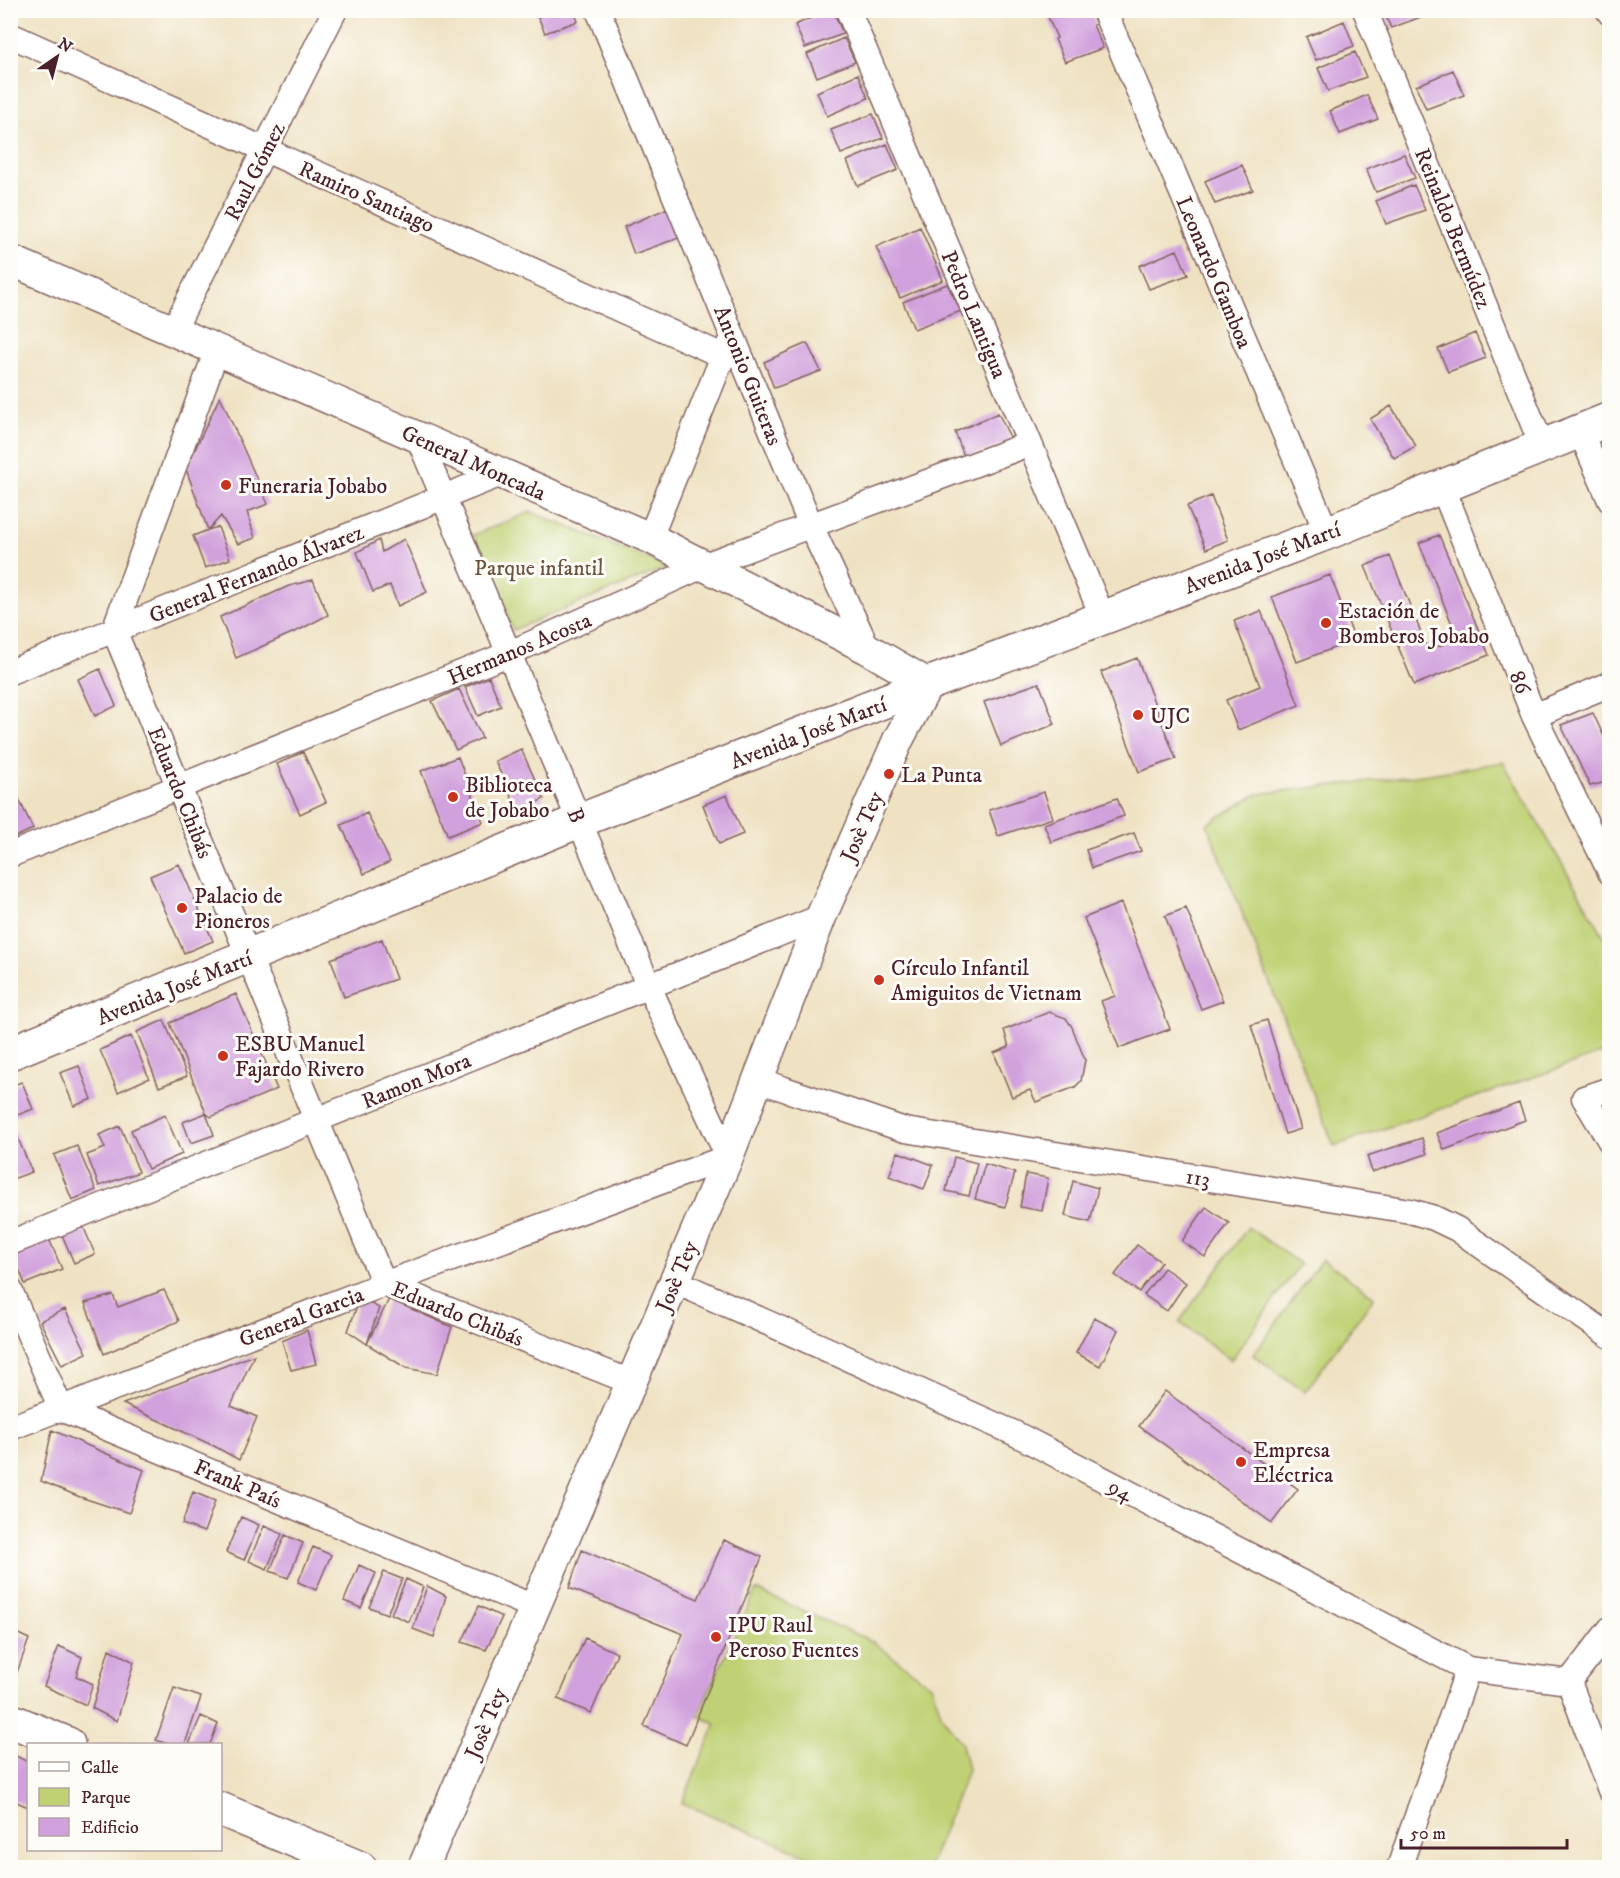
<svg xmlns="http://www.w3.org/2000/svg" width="1620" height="1878" viewBox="0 0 1620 1878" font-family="'IM FELL DW Pica',serif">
  <rect width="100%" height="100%" fill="#fdfcf7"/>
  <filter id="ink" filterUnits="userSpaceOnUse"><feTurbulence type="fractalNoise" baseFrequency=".0167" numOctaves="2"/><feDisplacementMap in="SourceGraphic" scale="12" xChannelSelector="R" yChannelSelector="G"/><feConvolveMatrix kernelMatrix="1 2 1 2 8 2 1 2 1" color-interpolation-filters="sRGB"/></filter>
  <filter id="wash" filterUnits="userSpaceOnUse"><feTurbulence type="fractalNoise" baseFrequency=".008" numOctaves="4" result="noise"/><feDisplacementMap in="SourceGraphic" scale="24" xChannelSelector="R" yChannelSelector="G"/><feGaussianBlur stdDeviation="1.35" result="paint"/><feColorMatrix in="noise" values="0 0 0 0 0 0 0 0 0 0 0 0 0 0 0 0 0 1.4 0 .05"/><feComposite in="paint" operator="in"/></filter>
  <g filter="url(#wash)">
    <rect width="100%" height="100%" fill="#efe2c3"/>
    <path fill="#c0d174" stroke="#857850" stroke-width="1.5" d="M531 512 668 567 513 630 473 535Z
      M1503 762 1609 945V1051L1334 1146 1207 824 1257 794 1430 774Z
      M1248 1227 1300 1264 1231 1360 1179 1322Z
      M1322 1259 1374 1297 1305 1392 1253 1355Z
      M756 1590 873 1642 932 1686 942 1716 962 1744 968 1770 929 1867H833L682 1803 716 1723 697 1716Z"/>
    <g id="blocks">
      <path fill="#d1a1dd" d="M535 10H573L578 21 545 33Z
        M829 10H833L843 34 805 48 795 25Z
        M1058 10H1090L1096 24 1093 25 1103 48 1065 62 1055 39 1057 38 1047 15Z
        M1383 10H1427L1429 14 1391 28Z
        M1344 21 1354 46 1316 60 1306 37Z
        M844 38 855 62 817 77 807 54Z
        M1355 52 1366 77 1328 91 1318 68Z
        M1453 70 1464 95 1426 109 1416 86Z
        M858 74 868 98 827 116 817 92Z
        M1367 95 1378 119 1340 134 1330 111Z
        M873 114 883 138 841 154 831 130Z
        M887 144 898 170 858 186 847 161Z
        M1404 154 1415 178 1376 192 1366 169Z
        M1242 165 1253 190 1215 204 1205 181Z
        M1414 185 1425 210 1386 224 1376 201Z
        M668 208 681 237 634 254 624 227Z
        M920 227 943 280 900 298 876 247Z
        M1177 250 1188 275 1149 289 1139 266Z
        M947 284 961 311 914 329 903 302Z
        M1475 333 1486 358 1448 372 1438 349Z
        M807 343 821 371 774 388 764 362Z
        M220 396 268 504 247 512 255 538 238 544 221 516 208 530 218 527 230 559 205 568 193 536 208 530 186 469Z
        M1391 406 1416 446 1394 458 1370 419Z
        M998 413 1012 441 965 459 955 432Z
        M1211 496 1228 540 1206 549 1187 506Z
        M1439 535 1489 655 1414 685 1365 566 1390 556 1428 650 1458 639 1419 543Z
        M404 539 427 592 398 606 390 585 373 592 357 552 379 540 382 552Z
        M1330 575 1355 640 1297 662 1272 597Z
        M313 580 328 615 301 629 236 658 220 617 289 586Z
        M1261 611 1299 705 1238 730 1226 700 1260 686 1234 621Z
        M1137 658 1176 759 1139 772 1101 672Z
        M100 669 116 706 95 716 78 679Z
        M489 677 501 706 478 716 465 687Z
        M1039 683 1055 724 1001 746 984 702Z
        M459 689 482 738 456 750 432 701Z
        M1593 713 1610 750V781L1590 786 1561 725Z
        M521 749 544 799 518 811 495 761Z
        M303 752 326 802 300 814 277 764Z
        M458 757 483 822 448 836 421 771Z
        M1044 792 1053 818 998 836 989 810Z
        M727 795 743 834 719 844 703 805Z
        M1117 798 1124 816 1051 842 1044 824Z
        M19 799 33 829 13 838 10 833V803Z
        M367 813 390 862 364 874 341 825Z
        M1134 833 1141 851 1092 868 1086 850Z
        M179 864 213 941 184 953 150 876Z
        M1121 903 1170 1029 1119 1048 1101 1001 1115 996 1084 918Z
        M1186 908 1223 1001 1201 1009 1165 916Z
        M382 939 396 979 344 997 331 959Z
        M236 994 277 1089 211 1117 206 1113 170 1023Z
        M1049 1012 1066 1018 1072 1027 1085 1060 1081 1081 1075 1087 1036 1102 1030 1090 1012 1097 994 1053 1009 1047 1004 1030Z
        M164 1020 187 1076 159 1087 137 1032Z
        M1267 1020 1301 1129 1285 1134 1251 1025Z
        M131 1036 149 1078 118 1092 100 1050Z
        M79 1066 92 1099 74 1106 60 1073Z
        M22 1082 33 1109 10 1118V1086Z
        M1519 1103 1525 1120 1444 1150 1437 1133Z
        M206 1113 214 1135 191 1143 183 1122Z
        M165 1115 182 1154 148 1169 131 1130Z
        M10 1119 32 1172 10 1180Z
        M120 1126 139 1172 99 1186 87 1155 105 1148 99 1135Z
        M1422 1138 1427 1154 1372 1172 1367 1156Z
        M77 1146 96 1190 72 1200 54 1155Z
        M898 1152 933 1165 924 1189 889 1176Z
        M954 1157 977 1163 969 1196 946 1191Z
        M985 1164 1015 1173 1005 1207 975 1199Z
        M1026 1174 1048 1178 1042 1211 1020 1207Z
        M1073 1181 1098 1188 1090 1222 1065 1216Z
        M1206 1207 1229 1223 1205 1257 1182 1241Z
        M81 1221 95 1254 74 1263 60 1230Z
        M46 1232 62 1269 25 1284 11 1249Z
        M1137 1245 1161 1262 1139 1292 1115 1275Z
        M1164 1268 1186 1283 1167 1311 1144 1295Z
        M164 1290 179 1321 104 1354 85 1303 113 1295 118 1307Z
        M360 1298 379 1308 367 1344 348 1331Z
        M389 1299 452 1327 437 1374 406 1368 367 1344Z
        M65 1309 87 1353 62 1365 40 1321Z
        M1094 1318 1118 1330 1100 1366 1076 1353Z
        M307 1330 316 1364 291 1370 282 1341Z
        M254 1355 231 1406 257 1417 239 1460 214 1446 123 1404Z
        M1165 1391 1298 1489 1272 1523 1139 1426Z
        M52 1430 144 1470 129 1513 80 1497 41 1481Z
        M193 1492 215 1501 204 1532 182 1524Z
        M241 1517 259 1525 244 1560 226 1552Z
        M264 1526 282 1534 267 1569 249 1561Z
        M285 1535 303 1543 288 1578 270 1571Z
        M724 1540 762 1557 686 1745 644 1726 683 1634 569 1588 582 1550 698 1599Z
        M313 1547 331 1555 316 1590 298 1582Z
        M359 1565 376 1573 361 1608 344 1601Z
        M384 1572 402 1579 387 1614 369 1607Z
        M406 1579 423 1587 409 1622 391 1614Z
        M427 1586 446 1596 434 1637 413 1629Z
        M479 1606 502 1617 486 1650 462 1642Z
        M10 1630 29 1639 15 1678 10 1676Z
        M585 1638 617 1653 591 1713 558 1699Z
        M59 1646 82 1657 76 1676 93 1684 86 1705 44 1686Z
        M109 1649 134 1662 117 1721 92 1708Z
        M174 1688 201 1697 185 1744H168L156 1740Z
        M201 1716 218 1724 210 1744H189Z
        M10 1753 28 1762V1807L10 1799Z"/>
    </g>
  </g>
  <g filter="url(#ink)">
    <use href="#blocks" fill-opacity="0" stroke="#846360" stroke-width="1.5"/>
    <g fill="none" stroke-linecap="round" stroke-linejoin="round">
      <defs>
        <path id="minor" d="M598 10 811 526 868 649
          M848 10 1103 618
          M1104 10 1327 533
          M1365 10 1542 446
          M1608 10 1610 13
          M10 35 723 356
          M173 331 335 10
          M217 350 114 630 384 1284 631 1382
          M1580 431 1610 500
          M1442 486 1534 716 1610 872
          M650 538 723 356 730 344
          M10 672 501 474
          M1534 716 1610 684
          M10 855 508 654 705 565 1029 444
          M758 1080 905 1130 1410 1211 1434 1218 1457 1229 1610 1336
          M1610 1089 1584 1098 1610 1141
          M10 1243 821 917
          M674 1281 1014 1433 1468 1669 1569 1682
          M10 1290 61 1409 534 1607
          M10 1428 384 1284 728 1157 649 987 418 437
          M1569 1682 1610 1790
          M1569 1682 1610 1629
          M1399 1868 1468 1669"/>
        <path id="tertiary" d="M10 260 650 538 868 649 928 684 898 740 821 917 728 1157 423 1868"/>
        <path id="secondary" d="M10 1053 579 821 928 684 1327 533 1610 419
          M10 1720 68 1744
          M220 1809 360 1868"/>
      </defs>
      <use href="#minor" stroke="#846360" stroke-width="27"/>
      <use href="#tertiary" stroke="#846360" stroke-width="33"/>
      <use href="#secondary" stroke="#846360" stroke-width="36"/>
      <use href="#minor" stroke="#fff" stroke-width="24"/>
      <use href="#tertiary" stroke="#fff" stroke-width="30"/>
      <use href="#secondary" stroke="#fff" stroke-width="33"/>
    </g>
  </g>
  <g fill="#c8321e" stroke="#fdfcf7" stroke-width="2">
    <circle cx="226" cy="485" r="6"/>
    <circle cx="1326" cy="623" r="6"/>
    <circle cx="1138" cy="715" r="6"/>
    <circle cx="889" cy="774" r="6"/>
    <circle cx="453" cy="797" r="6"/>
    <circle cx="182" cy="908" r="6"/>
    <circle cx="879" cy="980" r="6"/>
    <circle cx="223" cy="1056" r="6"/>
    <circle cx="1241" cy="1462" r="6"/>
    <circle cx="716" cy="1637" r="6"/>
  </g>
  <g text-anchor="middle" stroke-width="6" stroke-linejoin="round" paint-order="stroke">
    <g font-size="22" fill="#4a1f2b" stroke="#fdfcf7">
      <text transform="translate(254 171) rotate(-63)" y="8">Raul Gómez</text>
      <text transform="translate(367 196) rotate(24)" y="8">Ramiro Santiago</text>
      <text transform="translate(1454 228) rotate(68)" y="8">Reinaldo Bermúdez</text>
      <text transform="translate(1215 272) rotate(67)" y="8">Leonardo Gamboa</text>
      <text transform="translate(975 314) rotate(67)" y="8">Pedro Lantigua</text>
      <text transform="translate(749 375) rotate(68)" y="8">Antonio Guiteras</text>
      <text transform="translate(474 462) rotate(24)" y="8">General Moncada</text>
      <text transform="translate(1262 557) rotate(-21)" y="8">Avenida José Martí</text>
      <text transform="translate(256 573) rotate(-22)" y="8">General Fernando Álvarez</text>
      <text transform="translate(519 648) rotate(-23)" y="8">Hermanos Acosta</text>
      <text transform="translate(1521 682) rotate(68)" y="8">86</text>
      <text transform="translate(808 732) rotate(-21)" y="8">Avenida José Martí</text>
      <text transform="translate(181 792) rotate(68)" y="8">Eduardo Chibás</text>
      <text transform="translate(577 815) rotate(67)" y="8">B</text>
      <text transform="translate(861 826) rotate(-66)" y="8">Josè Tey</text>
      <text transform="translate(174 987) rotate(-22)" y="8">Avenida José Martí</text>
      <text transform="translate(416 1080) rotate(-22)" y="8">Ramon Mora</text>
      <text transform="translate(1198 1177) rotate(9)" y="8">113</text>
      <text transform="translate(676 1276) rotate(-67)" y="8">Josè Tey</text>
      <text transform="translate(458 1313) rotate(22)" y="8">Eduardo Chibás</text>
      <text transform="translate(301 1316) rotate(-21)" y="8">General Garcia</text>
      <text transform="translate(238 1483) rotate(23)" y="8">Frank País</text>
      <text transform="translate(1121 1489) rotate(27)" y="8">94</text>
      <text transform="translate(485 1723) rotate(-67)" y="8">Josè Tey</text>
    </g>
    <g font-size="22" fill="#4a1f2b" stroke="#fdfcf7" text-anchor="start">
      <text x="238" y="493">Funeraria Jobabo</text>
      <text x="1338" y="618">Estación de<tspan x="1338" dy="25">Bomberos Jobabo</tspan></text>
      <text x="1150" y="723">UJC</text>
      <text x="901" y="782">La Punta</text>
      <text x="465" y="792">Biblioteca<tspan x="465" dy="25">de Jobabo</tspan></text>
      <text x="194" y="903">Palacio de<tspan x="194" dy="25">Pioneros</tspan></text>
      <text x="891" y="975">Círculo Infantil<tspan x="891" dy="25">Amiguitos de Vietnam</tspan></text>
      <text x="235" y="1051">ESBU Manuel<tspan x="235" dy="25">Fajardo Rivero</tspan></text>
      <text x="1253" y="1457">Empresa<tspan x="1253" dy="25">Eléctrica</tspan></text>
      <text x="728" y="1632">IPU Raul<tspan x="728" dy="25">Peroso Fuentes</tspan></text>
    </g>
    <g font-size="22" fill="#6d5441" stroke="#fdfcf7">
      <text x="539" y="575">Parque infantil</text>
    </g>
  </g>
  <rect width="1620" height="1878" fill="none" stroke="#fdfcf7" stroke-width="36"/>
  <rect x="27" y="1743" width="195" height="108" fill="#fdfcf7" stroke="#b5a4a5" stroke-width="1.5"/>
  <rect x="39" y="1762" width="30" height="9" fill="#ffffff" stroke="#b5a4a5" stroke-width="1.5"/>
  <text x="81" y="1773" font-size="18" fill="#4a1f2b">Calle</text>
  <rect x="39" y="1788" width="30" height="18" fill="#c0d174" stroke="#b5a4a5" stroke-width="1.5"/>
  <text x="81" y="1803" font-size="18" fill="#4a1f2b">Parque</text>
  <rect x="39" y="1818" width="30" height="18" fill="#d1a1dd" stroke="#b5a4a5" stroke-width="1.5"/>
  <text x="81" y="1833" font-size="18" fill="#4a1f2b">Edificio</text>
  <g transform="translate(57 57) rotate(35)" stroke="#fdfcf7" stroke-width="4.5" paint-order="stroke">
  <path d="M0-4.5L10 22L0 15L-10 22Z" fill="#4a1f2b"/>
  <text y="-9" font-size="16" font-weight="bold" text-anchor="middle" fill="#4a1f2b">N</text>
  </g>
  <path d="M1401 1839v9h166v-9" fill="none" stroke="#4a1f2b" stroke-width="3"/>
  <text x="1410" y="1839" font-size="18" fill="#4a1f2b" stroke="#fdfcf7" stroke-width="4.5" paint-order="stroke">50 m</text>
</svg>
